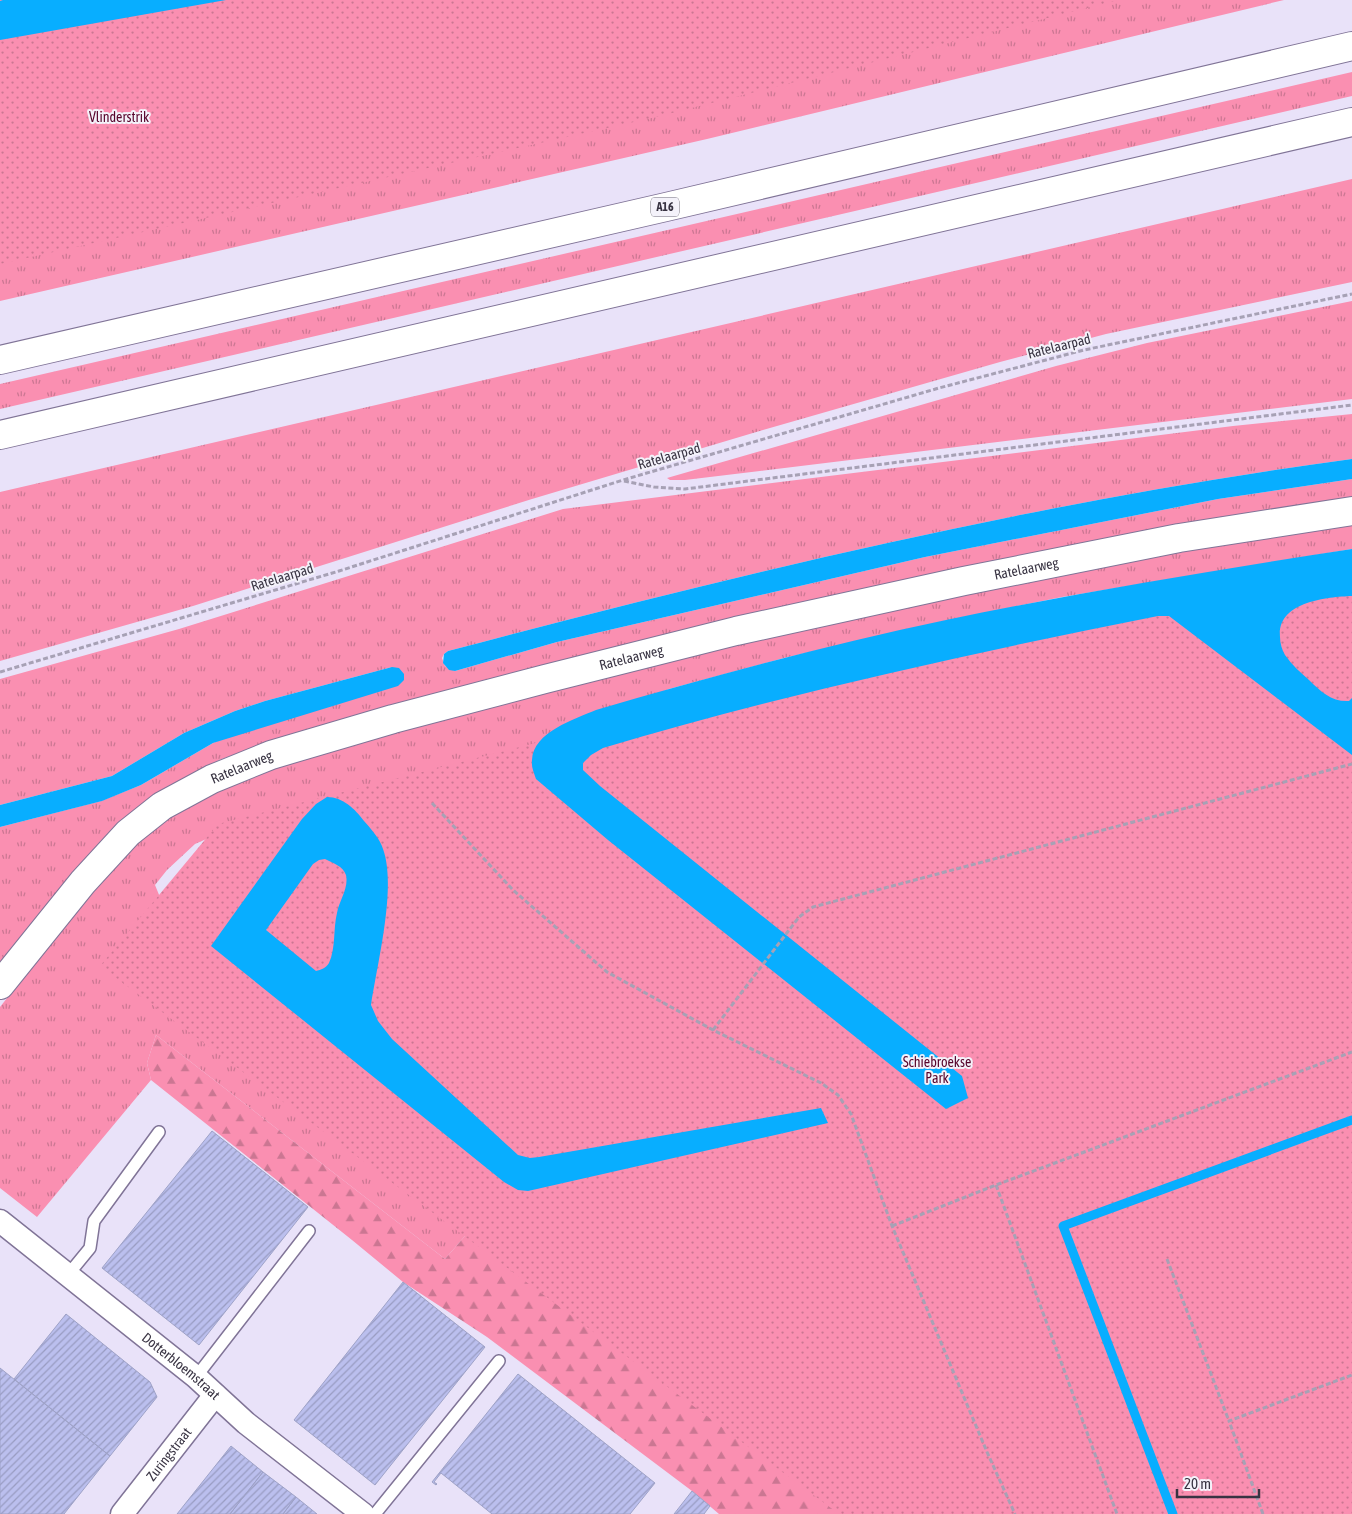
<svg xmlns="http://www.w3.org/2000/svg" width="1352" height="1514" viewBox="0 0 1352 1514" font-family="'Asap Condensed',sans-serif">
  <defs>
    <pattern id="grass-tufts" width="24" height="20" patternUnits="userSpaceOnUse" patternTransform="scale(1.25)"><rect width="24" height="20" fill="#fa8fb1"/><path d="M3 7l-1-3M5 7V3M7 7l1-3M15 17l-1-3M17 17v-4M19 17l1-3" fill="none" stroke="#cb7692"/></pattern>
    <pattern id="forest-firs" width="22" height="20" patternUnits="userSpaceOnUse" patternTransform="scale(1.25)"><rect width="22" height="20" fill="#fa8fb1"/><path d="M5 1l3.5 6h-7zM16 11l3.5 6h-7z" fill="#cb7692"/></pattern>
    <pattern id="park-dots" width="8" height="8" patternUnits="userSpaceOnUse" patternTransform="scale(1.25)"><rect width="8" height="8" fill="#fa8fb1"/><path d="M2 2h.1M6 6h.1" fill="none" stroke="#cb7692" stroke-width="1.8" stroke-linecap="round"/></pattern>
    <pattern id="building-hatch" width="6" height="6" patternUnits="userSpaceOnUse" patternTransform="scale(1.25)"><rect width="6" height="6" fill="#bbbfee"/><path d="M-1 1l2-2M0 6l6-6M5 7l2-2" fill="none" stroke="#999cc2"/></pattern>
  </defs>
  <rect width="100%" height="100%" fill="#e9e2f9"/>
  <path fill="url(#grass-tufts)" d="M226 0H1284L707 139 0 301V40Z
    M1352 72V96L0 409V384Z
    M1352 179V282L1106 334 1000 362 763 430 532 499 193 606 0 661V492Z
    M1352 301V399L685 480H670L667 478 1056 366 1147 343Z
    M1352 414V459C1047 500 746 572 448 651L444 654 442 658 445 666 455 671 557 642 925 557 1218 499 1352 479V498L1312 504 450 692 274 740 219 760 172 786 118 825 85 859 0 965V827L101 801 141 785 213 743 392 667 265 701 235 711 184 733 112 776 0 805V679L179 629 563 509 1233 426Z
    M1352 523V549L1062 597 944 621 784 658 669 689 539 744 227 830 195 844 167 870 155 885 164 907 465 1236 445 1259 156 1035 147 1063 151 1080 37 1217 0 1188V1007L101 879 129 849 155 828 182 809 211 792 282 766 470 707 951 596 1183 551Z"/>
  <path fill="url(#forest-firs)" d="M156 1035 445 1259 465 1236 1009 1514H719L692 1491 487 1337 403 1282 352 1240 151 1080 147 1063Z"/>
  <path fill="url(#park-dots)" d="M0 0H1119L656 117 0 264Z
    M1352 568V1514H839L100 966 218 824 955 636Z"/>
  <path fill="#08aeff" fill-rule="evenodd" d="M3 0H226L0 40V1Z
    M1352 459V479L1218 499 925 557 557 642 455 671 449 670 443 663 444 654 448 651C746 572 1047 500 1352 459Z
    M1352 549V596C1326 597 1277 602 1280 637 1280 643 1282 650 1285 655 1292 665 1301 673 1309 680 1321 692 1332 702 1349 701L1352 698V755L1169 616H1158C972 653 784 694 603 748L591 755 583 763V770L600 786 962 1076 968 1098 946 1109 608 840 536 779C534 773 531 767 532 760 533 732 575 719 596 710 712 676 828 645 946 620 1081 592 1216 570 1352 549Z
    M392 667 399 668 404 674V680L398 686 213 743 141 785 102 801 0 827V805L112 776 184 733 235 711 265 701Z
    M327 797C343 797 355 809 364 821 371 829 380 839 383 849 397 887 377 964 371 1005L378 1021 392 1039 518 1155 530 1158 539 1157 821 1108 828 1123 528 1191 518 1190 504 1182 211 946 302 819 316 804ZM325 859C333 863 343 866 346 875 349 888 339 901 337 913 333 929 336 948 329 963 326 968 321 970 316 971L266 930 313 864 319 860Z"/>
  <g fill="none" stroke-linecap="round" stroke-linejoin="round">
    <path stroke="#08aeff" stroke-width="9" d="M1173 1514 1063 1226 1352 1120"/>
  </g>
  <path fill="url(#building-hatch)" stroke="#9ea2c7" d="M212 1131 308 1207 199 1345 102 1268Z
    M403 1282 485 1347 375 1485 294 1420Z
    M66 1314 150 1382 157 1397 110 1456 14 1379Z
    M0 1368 110 1456 64 1514H0Z
    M518 1374 655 1483 630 1514H492L441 1473 434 1482 437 1484 436 1485 432 1482Z
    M231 1446 263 1472 230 1514H177Z
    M263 1472 296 1497 283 1514H230Z
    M692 1491 710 1506 704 1514H674Z
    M296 1497 317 1514H283Z"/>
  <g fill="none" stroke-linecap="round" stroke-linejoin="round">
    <defs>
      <path id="service" d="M67 1276 90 1248 94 1221 159 1132
        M196 1377 309 1231
        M375 1514 499 1361"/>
      <g id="minor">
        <path id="s1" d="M0 1221 196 1377 246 1423 363 1514"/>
        <path id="s2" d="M122 1514 215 1395"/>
      </g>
      <g id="tertiary">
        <path id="s3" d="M0 985 83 882 128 833 162 806 212 779 271 755 393 719 545 679 736 631 964 581 1179 538 1352 511"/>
      </g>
      <path id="motorway" d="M0 360 666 207 1352 46
        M0 435 1352 122"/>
    </defs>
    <use href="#service" stroke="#807497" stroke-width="14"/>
    <use href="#minor" stroke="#807497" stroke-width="25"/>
    <use href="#tertiary" stroke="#807497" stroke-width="30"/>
    <use href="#motorway" stroke="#807497" stroke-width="30"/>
    <path stroke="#a7a1b5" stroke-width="3" stroke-dasharray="5 2.5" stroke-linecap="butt" d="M624 481 654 487 685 489 1352 405
      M0 672 339 571 623 480 939 388 1084 350 1352 294
      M432 803 513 890 607 972 713 1030 821 1083 838 1095 851 1114 892 1226 987 1452 1015 1514
      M713 1030 799 917 813 907 1352 764
      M996 1185 1117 1514
      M892 1226 996 1185 1352 1052
      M1167 1259 1229 1421
      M1263 1514 1229 1421 1352 1375"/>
    <use href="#service" stroke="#fff" stroke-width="11"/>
    <use href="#minor" stroke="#fff" stroke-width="22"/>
    <use href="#tertiary" stroke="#fff" stroke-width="28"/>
    <use href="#motorway" stroke="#fff" stroke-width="28"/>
  </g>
  <g text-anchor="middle" stroke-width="4" stroke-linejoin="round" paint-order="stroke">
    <rect fill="#f4f2fa" stroke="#716d7a" stroke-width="1" x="651" y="197.5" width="28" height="19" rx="4"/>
    <g font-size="12" font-weight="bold" fill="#393443">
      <text x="665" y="211">A16</text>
    </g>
    <g font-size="14" fill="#58052c" stroke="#f4f2fa">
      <text x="119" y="122">Vlinderstrik</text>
      <text x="937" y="1067">Schiebroekse<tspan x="937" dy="16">Park</tspan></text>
    </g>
    <g font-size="14" fill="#393443" stroke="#f4f2fa">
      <text transform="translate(1059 346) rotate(-14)" y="5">Ratelaarpad</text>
      <text transform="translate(669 456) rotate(-16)" y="5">Ratelaarpad</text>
      <text dy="5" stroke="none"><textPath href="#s3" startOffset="1141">Ratelaarweg</textPath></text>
      <text transform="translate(282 577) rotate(-17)" y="5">Ratelaarpad</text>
      <text dy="5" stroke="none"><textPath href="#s3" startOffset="736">Ratelaarweg</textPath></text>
      <text dy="5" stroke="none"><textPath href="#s3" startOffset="331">Ratelaarweg</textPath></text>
      <text dy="5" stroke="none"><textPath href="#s1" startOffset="232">Dotterbloemstraat</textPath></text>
      <text dy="5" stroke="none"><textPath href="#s2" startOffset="76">Zuringstraat</textPath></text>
    </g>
  </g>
  <path d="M1177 1489v8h82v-8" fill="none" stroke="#393443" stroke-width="2.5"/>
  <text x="1184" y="1489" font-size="15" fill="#393443" stroke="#f4f2fa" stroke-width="4" paint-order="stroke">20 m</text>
</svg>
